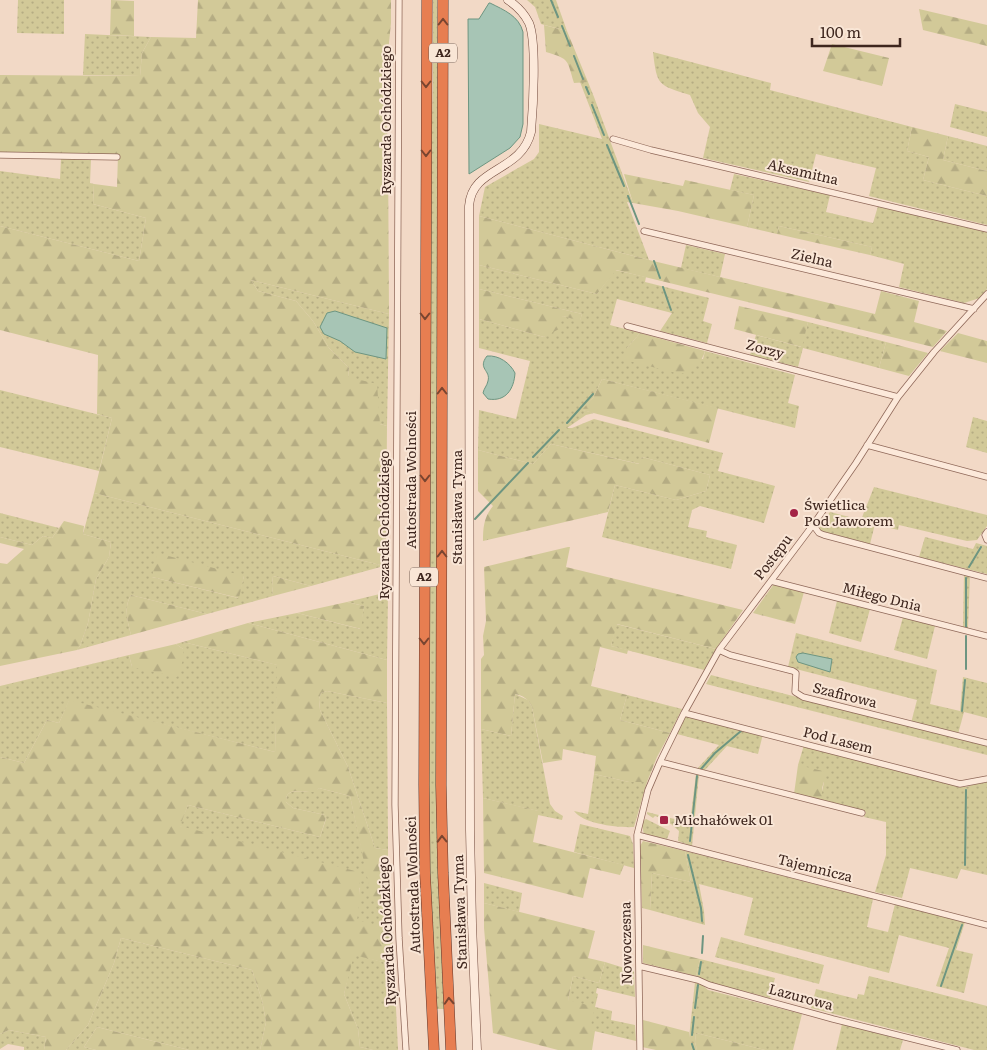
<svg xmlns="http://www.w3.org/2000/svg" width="987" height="1050" viewBox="0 0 987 1050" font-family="Literata,serif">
  <defs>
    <pattern id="grass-dots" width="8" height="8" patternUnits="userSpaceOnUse" patternTransform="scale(1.25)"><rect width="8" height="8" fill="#d2c998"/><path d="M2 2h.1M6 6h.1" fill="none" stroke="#b5ac83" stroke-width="1.8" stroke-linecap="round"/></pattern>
    <pattern id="forest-firs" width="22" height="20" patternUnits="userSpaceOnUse" patternTransform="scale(1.25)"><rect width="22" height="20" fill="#d2c998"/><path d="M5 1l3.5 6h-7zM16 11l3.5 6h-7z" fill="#b5ac83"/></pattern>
  </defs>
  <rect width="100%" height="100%" fill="#f2d9c6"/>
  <path fill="url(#grass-dots)" fill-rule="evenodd" d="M18 0H64V34L17 33Z
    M433 0H437L445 1009H435L429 847V217L433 85Z
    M527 0H556L567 31 541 24 535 7Z
    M85 34 151 37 142 53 140 76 83 75Z
    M653 52 771 83 770 90 912 127 907 151 929 157 923 180 987 196V225L869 196 876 168 816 154 809 182 703 158 710 127 698 113 690 95C658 85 657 86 653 52Z
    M580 82H588L594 97 633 203 627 202 649 260 479 216 485 187 534 159 539 152V124L602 139Z
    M955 104 987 112V137L950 127Z
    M948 136 987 146V171L943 160Z
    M61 158 91 159 90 183 94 184 93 204 146 218 139 261 0 226V171L60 179Z
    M734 174 830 195 826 212 873 223 878 206 987 232V289L980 298 964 303 899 287 904 264 870 255 872 247 779 226 777 234 747 227 754 195 730 190Z
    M686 245 725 254 720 277 681 268Z
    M479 265 597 294 615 270 646 277 645 282 709 298 703 321 712 324 707 343 660 331 672 313 617 299 610 325 640 333 627 348 703 359 705 351 795 375 788 403 799 406 795 428 602 379 593 398 583 410 594 413 586 415 567 428H572L594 419 723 453 718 471 775 486 764 523 700 506 692 510 688 527 707 531 706 537 737 545 731 569 602 537 615 485 676 500 706 491 710 475 642 457 640 464 551 444 533 464 478 450 479 410 516 419 530 361 479 348V319L544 337 563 316 580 320 582 314 479 289Z
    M251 280 389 314 387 426 380 424 348 377 349 368 329 348 313 321 296 301 258 291Z
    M808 322 886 342 879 368 803 348 798 367 750 355 756 335 801 347Z
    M0 390 112 418 99 471 0 447Z
    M973 417 987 421V453L966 447Z
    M874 487 987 515V526L977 540 967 541 899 525 898 530 875 524 870 544 821 531 819 526 830 512 861 520Z
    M94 493 384 566 311 586 273 576 272 586 273 596 207 614 131 595C123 608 128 622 131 635L77 650 80 646 88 623 96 579 109 557 111 542 83 534ZM244 576 238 598 152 577Z
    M0 513 59 528 52 538 43 536 32 545 0 537Z
    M925 537 973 549 976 543 987 546V574L919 557Z
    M964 574 970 575 968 629 963 628Z
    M388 592 387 660 248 623 297 613 360 629 364 606 347 602Z
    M837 601 870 609 861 642 829 633Z
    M903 617 935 626 927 659 894 650Z
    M616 624 716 649 704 670 611 646Z
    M796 633 937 670 930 704 960 711 963 677 987 683V718L964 712 958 734 911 723 917 700 788 667Z
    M183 642 278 665 275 752 69 701 59 723 47 720 24 763 0 757V686L129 655 132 667 183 649 176 644Z
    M711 675 987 746V755L706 684Z
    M327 691 387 703 388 850 375 848 348 767 320 710 319 699 321 693Z
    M515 694 528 700 532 707 550 804 555 811 563 816 562 820 538 815V811L483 798 481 729 511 736Z
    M627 695 682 709 670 733 620 720Z
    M686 715 763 734 758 754 727 746 704 771 697 769 719 745 677 734Z
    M804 745 963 787C972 787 978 781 987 781V875L961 869 957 879 910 868 902 898 875 892 886 855V822L864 817 866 812 822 801 821 796 824 782 798 765Z
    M594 774 629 782H647L634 827C619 828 583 824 574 811L588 814Z
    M696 774 699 775 692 846 678 841 679 831 671 824 665 821 666 820 655 816 653 818 647 814V812L690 823Z
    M319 788 350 796 373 900 384 897V894L378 860 388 862 393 954 383 952 356 920 360 888 179 826 188 805 320 837 326 819 325 815 293 808 286 802C285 783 309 797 319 788Z
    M646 819 670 831 667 839 644 834 642 826 643 821Z
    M580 824 630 836 633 844 634 868 574 852Z
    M685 851 873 899 867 927 888 932 895 904 965 922 956 950 973 954 964 993 936 986 949 948 899 935 889 973 744 935 753 898 699 884 704 911 705 925 650 910 652 873 691 882Z
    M484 883 522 893 519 912 484 903Z
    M721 937 824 965 819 984 715 957Z
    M121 938 252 970 262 1000 266 1022 260 1050H189L97 1027 84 1047 96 1050H66L88 1025 114 963Z
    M353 954 394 965 398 1050H373L360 1047 358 1029 344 994Z
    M700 959 775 978 770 998 708 982 696 976Z
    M605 962 634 971 635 997 597 988 596 993 598 994 595 1007 612 1011 611 1020 635 1025 636 1041 590 1030 568 1000 573 976 599 983Z
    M869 976 987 1006V1050H974L811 1008 816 989 857 999 858 994 864 995Z
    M695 982 701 984 708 990 802 1014 793 1050H765L696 1033 695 1042 697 1050H689L688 1047Z
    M842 1024 903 1040 900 1050H836Z
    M9 1030 46 1037 44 1050H24V1047L8 1044 0 1049V1034Z"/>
  <path fill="url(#forest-firs)" d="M111 0 134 1V36L110 35Z
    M198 0H391V23L384 92 388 145 389 314 251 280 258 291 296 301 313 321 329 348 349 368 348 377 377 384 380 424 387 426 386 545 384 566 94 493 112 418 97 414 98 355 0 330V226L139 261 146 218 93 204 94 184 117 187 118 155 0 153V75L140 76 142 53 151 37 196 38Z
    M919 9 987 25V46L923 30Z
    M544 25 567 31 588 82 574 83C567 60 570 59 546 52Z
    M832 44 889 58 882 86 823 71Z
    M912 127 948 136 943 160 987 171V196L923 180 929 157 907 151Z
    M624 174 683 186 685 180 754 195 747 227 678 211 633 203Z
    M479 216 649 260 875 314 881 291 919 301 914 322 947 331 933 347 616 270 597 294 479 265Z
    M779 226 872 247 870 255 777 234Z
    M479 289 582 314 580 321 563 316 559 329 544 337 479 319Z
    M739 306 808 322 802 347 734 329Z
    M640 333 705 351C702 363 692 371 680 374L621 359 627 348Z
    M958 333 987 341V363L940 351Z
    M886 342 928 353 909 376 879 368Z
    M602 379 718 408 709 443 582 410 593 398Z
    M551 444 639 464 642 457 710 475 706 491 676 500 615 485 608 512 483 541C483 527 484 517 493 506L478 491V450L533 464Z
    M64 521 84 526 83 534 111 542 109 557 96 579 88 623 80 646 77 650 0 666V563L7 564 24 549 0 543V537L32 545 43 536 52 538Z
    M568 547H570L566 567 743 610 716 649 617 624 611 646 628 650 627 654 600 647 591 686 627 695 620 720 670 733 657 757 647 782H629L594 774 596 756 563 749 562 760 543 763 532 707C528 698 523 696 515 694L511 736 481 729V659L484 655 483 636 486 621 484 567Z
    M157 553 244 576 239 598 152 577Z
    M273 576 311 586 273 596 272 586Z
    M774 584 804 592 795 624 753 613Z
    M131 595 207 614 131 635C128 622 123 608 131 595Z
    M347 602 364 606 361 629 297 613Z
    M248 623 387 660V703L327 691 321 693 319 699 320 710 348 767 375 848 388 850V862L378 861 384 893 381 901 372 900 350 796 319 788 315 792C305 793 285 785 286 802L293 808 325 815 326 818 320 837 188 805 180 826 359 872 360 898 357 920 379 926 383 952 393 954 394 965 354 955 344 994 358 1029 360 1047 373 1050H260L266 1022 262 1000 252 970 121 938 114 963 88 1025 66 1050H44L46 1037 9 1030 0 1034V757L24 763 47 720 59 723 69 700 275 752 277 665 183 642Z
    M176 644 183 649 184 657 177 677 132 667 129 655Z
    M798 765 827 772 822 788V801L794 794Z
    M483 798 539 811 533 842 624 865 620 875 590 868 583 898 484 873Z
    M643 841 685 851 691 882 652 873 650 910 642 908 640 846Z
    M484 903 595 931 588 958 605 962 599 983 573 976 568 1000 595 1007 590 1029 595 1031 592 1050H558L493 1033 484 928Z
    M643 945 700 959 696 976 643 963Z
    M643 1020 689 1032V1050H656L642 1047Z
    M97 1027 189 1050H96L84 1047Z
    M696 1033 765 1050H697L695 1042Z"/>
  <path fill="#a7c5b5" stroke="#6d9581" d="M489 3H490C504 10 519 16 523 32V124L520 137 510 148 469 174 468 19H479Z
    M335 311 387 328 386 359 355 352 340 341 324 334 320 327 327 313Z
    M487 356C499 355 510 363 515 373 514 389 506 402 488 399L483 393C484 388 487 386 488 381 491 370 477 369 487 356Z
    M803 653 832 659 830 672 798 662 796 657 798 654Z"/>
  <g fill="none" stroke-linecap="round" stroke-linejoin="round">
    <path stroke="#6d9581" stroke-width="2" d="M551 0 558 17
      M562 26 570 46
      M574 56 583 79
      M586 87 589 94
      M592 105 604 135
      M607 145 624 186
      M628 196 639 224
      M654 261 660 278
      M663 287 671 310
      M567 423 593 394
      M533 457 559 430
      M475 519 528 463
      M969 567 981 547
      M966 627V578
      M966 669V636
      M962 711 965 680
      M701 769 715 753 741 731
      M690 841 697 776
      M688 855 701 908 702 921
      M965 865 966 790
      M702 953 703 936
      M699 974 701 962
      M941 986 962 925
      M695 1008 698 985
      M692 1035 694 1017
      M692 1044 694 1050"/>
    <defs>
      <path id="street" d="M399 0 395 805 399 938 406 1050
        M613 139 651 150 987 229
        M0 155 117 157
        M644 231 974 309
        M627 326 898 397
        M867 445 987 477
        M813 525 819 533 824 535 987 578
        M987 532 985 535 987 540
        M771 581 987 636
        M719 650 730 655 793 671 796 673 795 692 803 697 987 743
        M684 713 960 784 987 779
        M660 762 862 813
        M637 835 987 925
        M639 966 698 980 709 985 833 1019 957 1050
        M640 1050 637 835 648 790 660 762 684 713 719 650 813 525 856 463 898 397 934 352 987 294"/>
      <path id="secondary" d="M477 1050 472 924 470 830 469 206C472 166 521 173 531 132 533 109 537 42 529 23 524 13 517 6 508 0"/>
      <path id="highway" d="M427 0 424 785 425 873 434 1050
        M443 0 441 785 443 873 451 1050"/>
    </defs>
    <use href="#street" stroke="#8f6859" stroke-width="7"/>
    <use href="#secondary" stroke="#71493c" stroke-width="9"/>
    <use href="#highway" stroke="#5d372e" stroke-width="11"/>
    <use href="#street" stroke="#fce9da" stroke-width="5.5"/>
    <use href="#secondary" stroke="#fce9da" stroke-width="8"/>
    <use href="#highway" stroke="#e77e51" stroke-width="10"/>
  </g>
  <defs><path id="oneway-chevron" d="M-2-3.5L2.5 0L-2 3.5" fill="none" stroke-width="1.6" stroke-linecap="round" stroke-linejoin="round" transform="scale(1.25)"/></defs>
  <g stroke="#794530">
    <use href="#oneway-chevron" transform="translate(443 22) rotate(-90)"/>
    <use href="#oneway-chevron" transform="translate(426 84) rotate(90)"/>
    <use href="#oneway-chevron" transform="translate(426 153) rotate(90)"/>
    <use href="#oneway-chevron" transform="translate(425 316) rotate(90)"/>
    <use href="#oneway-chevron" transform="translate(442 391) rotate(-90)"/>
    <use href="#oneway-chevron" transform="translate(425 478) rotate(90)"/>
    <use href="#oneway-chevron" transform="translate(442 554) rotate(-90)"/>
    <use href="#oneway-chevron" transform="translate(424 641) rotate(90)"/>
    <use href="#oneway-chevron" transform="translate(442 839) rotate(-91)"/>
    <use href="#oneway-chevron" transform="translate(449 1001) rotate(-93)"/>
  </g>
  <g fill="#a42446" stroke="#f9e6d6" stroke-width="2">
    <circle cx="794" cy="513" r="5"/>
    <rect x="659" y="815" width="10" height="10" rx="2.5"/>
  </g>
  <g text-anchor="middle" stroke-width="4" stroke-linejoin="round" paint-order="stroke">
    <g fill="#f9e6d6" stroke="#766055" stroke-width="1">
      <rect x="429" y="43.5" width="28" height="19" rx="4"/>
      <rect x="410" y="567.5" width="28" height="19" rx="4"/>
    </g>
    <g font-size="12" font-weight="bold" fill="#3e261e">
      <text x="443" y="57">A2</text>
      <text x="424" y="581">A2</text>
    </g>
    <g font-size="14" fill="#3e261e" stroke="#f9e6d6">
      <text transform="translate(386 120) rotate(-90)" y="5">Ryszarda Ochódzkiego</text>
      <text transform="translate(803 172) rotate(13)" y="5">Aksamitna</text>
      <text transform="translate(812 258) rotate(13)" y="5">Zielna</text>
      <text transform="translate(765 349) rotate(15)" y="5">Zorzy</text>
      <text transform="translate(411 480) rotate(-90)" y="5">Autostrada Wolności</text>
      <text transform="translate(457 507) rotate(-90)" y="5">Stanisława Tyma</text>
      <text transform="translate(384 525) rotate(-90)" y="5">Ryszarda Ochódzkiego</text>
      <text transform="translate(773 557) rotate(-53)" y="5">Postępu</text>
      <text transform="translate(882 597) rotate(14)" y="5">Miłego Dnia</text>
      <text transform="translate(845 695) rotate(14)" y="5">Szafirowa</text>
      <text transform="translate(838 740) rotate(14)" y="5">Pod Lasem</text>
      <text transform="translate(815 868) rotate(14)" y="5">Tajemnicza</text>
      <text transform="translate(413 885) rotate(-92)" y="5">Autostrada Wolności</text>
      <text transform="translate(460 912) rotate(-92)" y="5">Stanisława Tyma</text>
      <text transform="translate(387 931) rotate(-93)" y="5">Ryszarda Ochódzkiego</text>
      <text transform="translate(626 943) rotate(-91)" y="5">Nowoczesna</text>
      <text transform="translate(801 997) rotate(15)" y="5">Lazurowa</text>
    </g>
    <g font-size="14" fill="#3e261e" stroke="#f9e6d6" text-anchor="start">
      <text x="804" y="510">Świetlica<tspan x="804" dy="16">Pod Jaworem</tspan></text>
      <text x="674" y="825">Michałówek 01</text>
    </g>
  </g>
  <path d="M812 38v8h88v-8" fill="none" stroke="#3e261e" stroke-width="2.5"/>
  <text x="820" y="38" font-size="15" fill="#3e261e" stroke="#f9e6d6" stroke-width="4" paint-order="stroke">100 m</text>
</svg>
